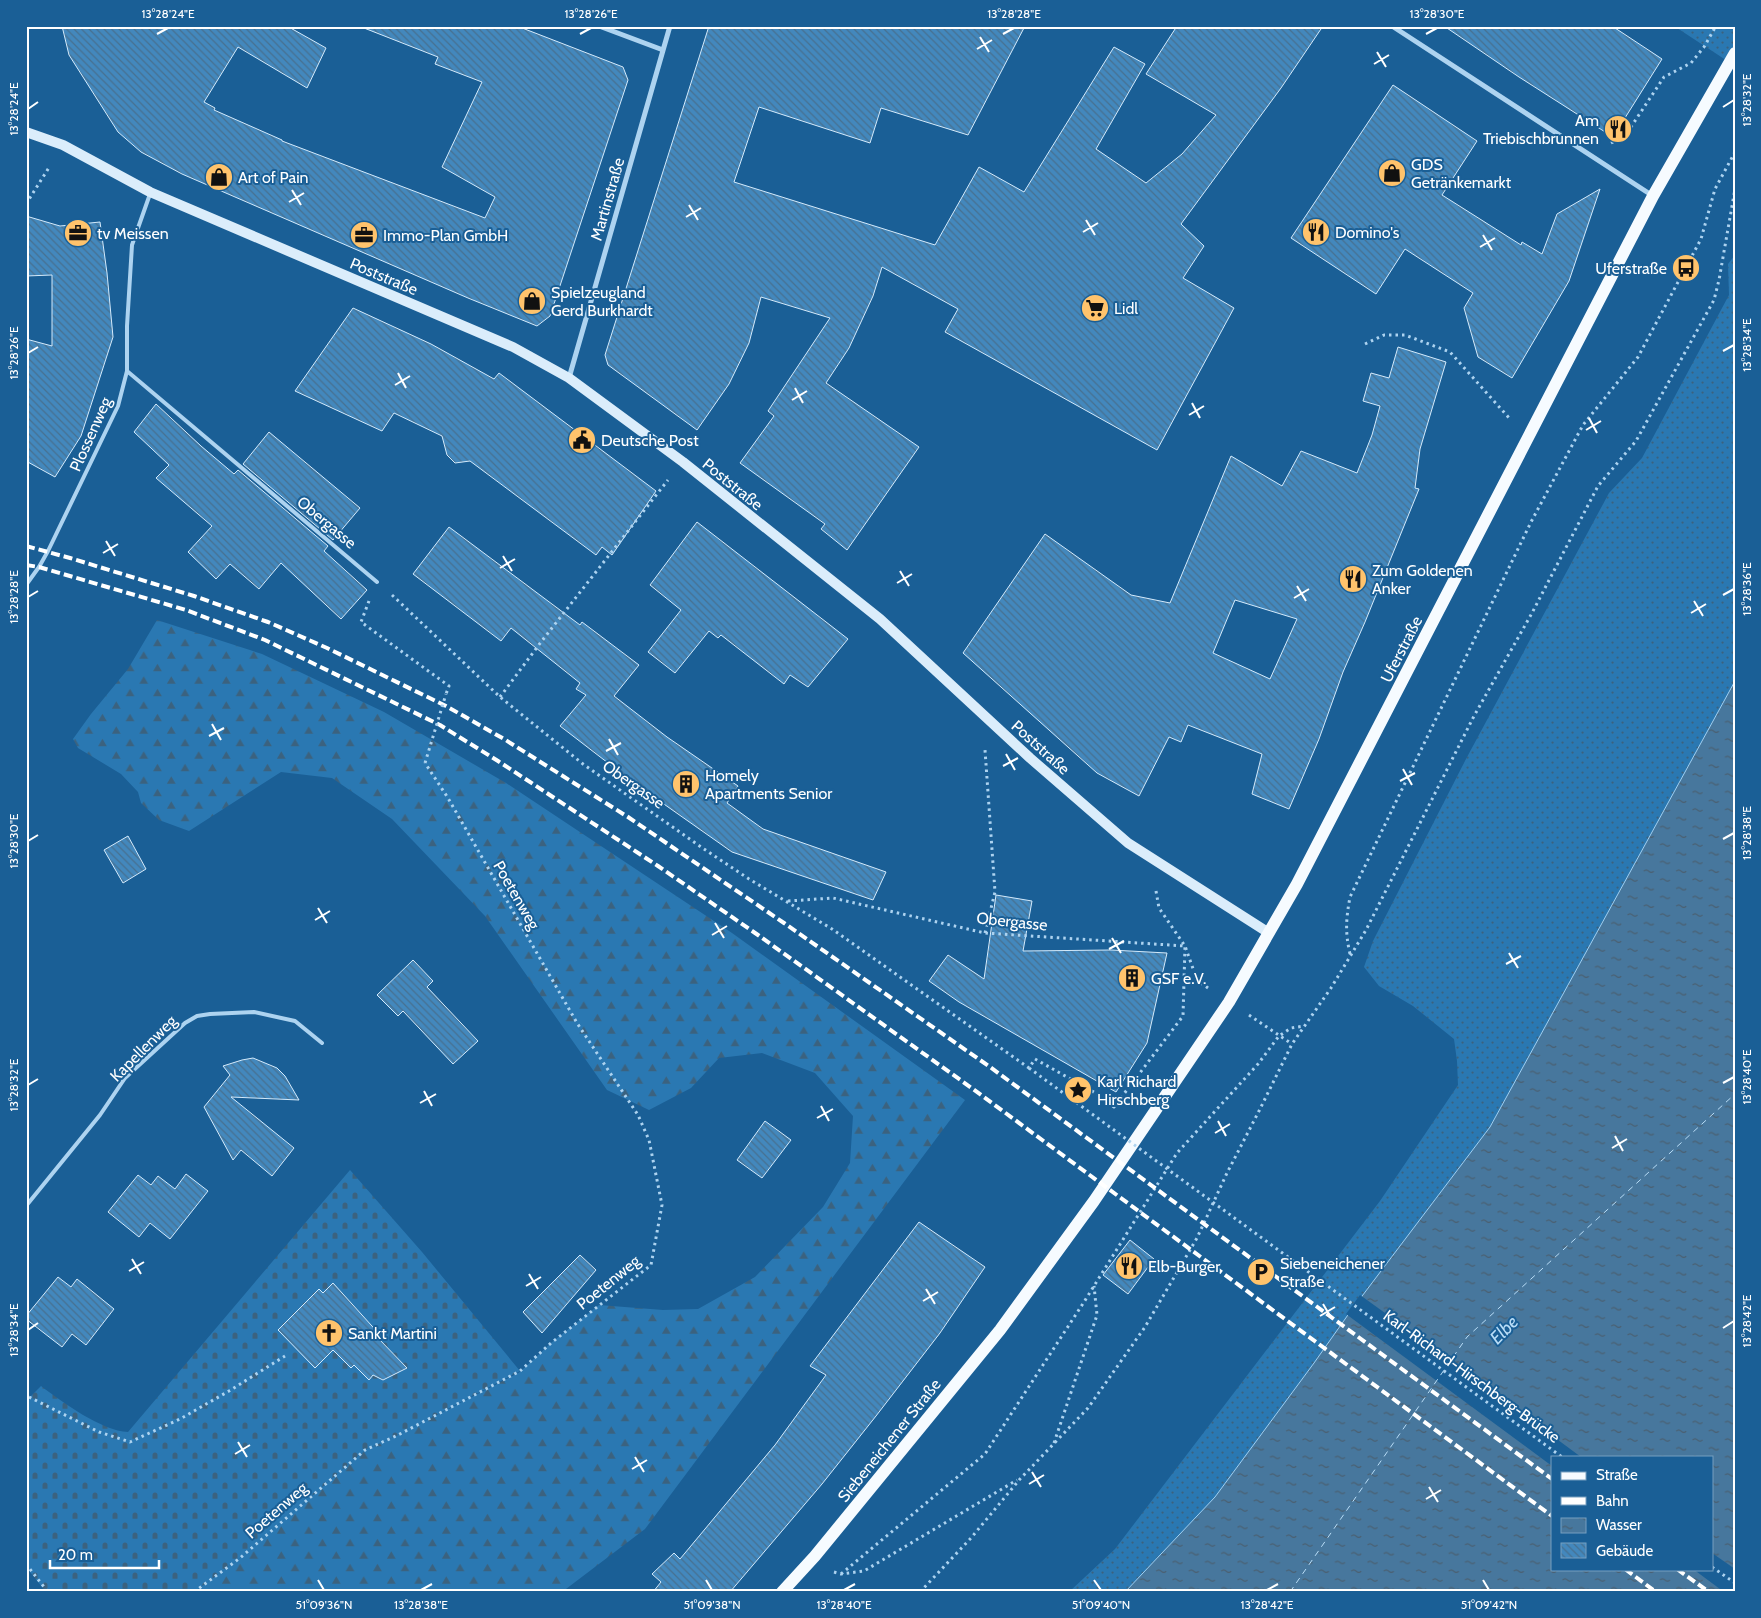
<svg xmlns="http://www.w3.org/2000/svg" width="1761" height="1618" viewBox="0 0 1761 1618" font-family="Cabin,sans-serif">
  <defs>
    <pattern id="grass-dots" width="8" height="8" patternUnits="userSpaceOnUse" patternTransform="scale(1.25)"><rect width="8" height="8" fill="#2a78b2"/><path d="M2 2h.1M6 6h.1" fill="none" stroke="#3b627f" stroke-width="1.8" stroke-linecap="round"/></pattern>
    <pattern id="forest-firs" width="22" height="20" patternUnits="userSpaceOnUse" patternTransform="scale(1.25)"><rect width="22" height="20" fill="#2a78b2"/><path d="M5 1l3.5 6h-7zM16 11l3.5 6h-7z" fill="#3b627f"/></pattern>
    <pattern id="cemetery-stones" width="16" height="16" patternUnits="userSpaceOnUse" patternTransform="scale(1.25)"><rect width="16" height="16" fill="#2a78b2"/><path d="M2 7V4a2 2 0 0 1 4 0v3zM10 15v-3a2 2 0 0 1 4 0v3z" fill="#3b627f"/></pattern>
    <pattern id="water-ripples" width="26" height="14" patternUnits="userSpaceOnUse" patternTransform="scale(1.25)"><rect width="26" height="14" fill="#47779d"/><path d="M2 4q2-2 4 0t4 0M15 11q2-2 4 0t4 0" fill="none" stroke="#4a5f70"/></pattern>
    <pattern id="building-back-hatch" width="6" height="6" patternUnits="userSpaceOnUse" patternTransform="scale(1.25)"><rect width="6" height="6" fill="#4388bd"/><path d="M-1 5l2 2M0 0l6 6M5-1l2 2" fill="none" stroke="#477090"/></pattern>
  </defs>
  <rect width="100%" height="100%" fill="#1a5f96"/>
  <path fill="url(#grass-dots)" d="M1674 26 1735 27V66Z
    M1735 255V681L1490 1127 1350 1312 1314 1363 1215 1497 1125 1592H1069L1115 1549 1380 1201 1458 1085 1457 1061 1454 1039 1413 1006 1379 986 1364 967 1373 941 1466 759 1609 493 1642 458 1729 295 1728 264Z"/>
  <path fill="url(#forest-firs)" d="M157 620 262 654 384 712 506 783 732 933 965 1100 645 1529 562 1592H194L240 1558 365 1450 398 1435 520 1372 551 1343 599 1305 663 1310 698 1309 755 1277 823 1207 850 1163 853 1116 815 1073 762 1053 719 1058 691 1088 649 1110 607 1090 485 916 392 819 332 778 281 772 189 831 159 820 141 803 138 792 121 774 78 748 73 739 91 714 128 669Z"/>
  <path fill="url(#cemetery-stones)" d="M350 1170 422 1252 520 1371 398 1435 365 1450 240 1558 194 1592H46L26 1567V1401L41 1386C62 1402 102 1431 128 1432Z"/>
  <path fill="url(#water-ripples)" stroke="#a0d0f2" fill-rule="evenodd" d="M1735 681V1592H1125L1215 1497 1314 1363 1350 1312 1490 1127ZM1552 1457H1712V1569H1552Z"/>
  <path fill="#1a5f96" d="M1360 1295 1449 1359 1581 1457H1552V1466L1346 1314Z
    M1712 1553 1735 1569V1592H1724L1693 1569H1712Z"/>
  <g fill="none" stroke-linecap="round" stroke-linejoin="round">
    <path stroke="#b9ddf7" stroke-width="1" stroke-dasharray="6 5" stroke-linecap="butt" d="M1290 1592 1467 1337 1735 1094"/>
  </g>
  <path fill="url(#building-back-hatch)" stroke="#d4eafb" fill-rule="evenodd" d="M62 26H287L326 48 307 88 238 47 204 102 215 108 214 110 282 140V141L485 218 495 197 442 167 482 82 435 64 438 57 364 28 365 26H517L623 67 628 80 550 316 537 326 468 298 182 174 141 152 118 132 69 55Z
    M709 26H1025L968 135 881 108 870 143 759 107 734 182 935 245 979 167 1024 192 1114 47 1145 64 1096 149 1146 183 1182 154 1216 115 1146 74 1177 26H1323L1281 88 1181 224 1204 246 1183 278 1234 308 1157 450 945 332 958 309 882 267 873 296 849 348 826 383 919 447 847 550 821 529 825 524 740 463 774 416 768 411 830 318 761 297 749 343 729 384 697 430 608 365 605 355Z
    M1444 26H1612L1662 59 1613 137 1519 77Z
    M1393 85 1477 141 1442 195 1521 245 1522 242 1542 254 1557 214 1600 189 1569 281 1512 378 1478 357 1464 308 1473 293 1405 249 1376 294 1291 238Z
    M26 216 60 226 100 222 107 273 113 337 81 436 55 477 26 461V339L52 346V275L26 276Z
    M353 308 431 344 494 379 499 373 656 491 612 555 602 547 596 555 470 461 455 463 447 455 442 436 394 413 382 431 295 391Z
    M1398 347 1446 362 1420 449 1415 488 1419 489 1365 622 1343 672 1319 739 1289 809 1252 794 1262 754 1188 725 1181 742 1169 737 1139 796 1097 773 963 653 1045 534 1131 595 1170 603 1231 456 1282 486 1301 451 1357 473 1372 435 1380 406 1363 401 1371 373 1389 378ZM1235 600 1297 619 1270 679 1213 653Z
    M156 404 201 446 234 474 238 470 328 546 324 551 367 590 341 619 281 563 259 589 230 564 216 579 188 552 212 526 156 478 169 465 134 432Z
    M269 432 360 508 333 540 243 464Z
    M697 522 848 639 808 687 790 675 784 684 721 635 718 638 709 631 675 673 648 652 681 610 650 585Z
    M449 527 580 625 582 622 639 665 614 696 667 737 738 786 727 803 763 829 886 872 873 900 732 852 634 783 560 726 586 695 576 689 580 683 511 628 501 641 413 574Z
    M128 836 146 869 123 883 104 850Z
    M996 895 1032 901 1023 951 1111 950 1167 953 1147 1043 1116 1092 959 1002 929 981 948 955 984 979Z
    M413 960 433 981 427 987 478 1041 453 1064 403 1011 398 1016 377 995Z
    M253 1058 277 1068 285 1076 299 1100 231 1097 294 1148 272 1176 241 1150 233 1160 204 1107 230 1075 223 1066 242 1060Z
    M765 1121 791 1140 762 1178 737 1160Z
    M186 1174 208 1191 170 1239 150 1223 139 1237 108 1212 138 1175 151 1185 158 1176 175 1189Z
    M919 1222 985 1267 940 1333 876 1416 822 1484 730 1592H653L661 1582 652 1574 674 1553 680 1559 775 1445 826 1375 810 1366Z
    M1130 1240 1154 1259 1128 1294 1103 1275Z
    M580 1255 596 1270 542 1333 523 1312Z
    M58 1277 71 1287 77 1279 114 1309 86 1345 72 1334 62 1347 26 1319V1316Z
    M333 1283 381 1336 378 1338 407 1368 383 1380 373 1375 369 1380 354 1365 351 1368 333 1350 315 1368 278 1330 319 1289 323 1293Z"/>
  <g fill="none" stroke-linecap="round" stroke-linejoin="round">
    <path stroke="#add3f0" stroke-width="3" stroke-dasharray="2.5 4" stroke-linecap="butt" d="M1611 143 1625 136 1664 77 1691 63 1704 47 1716 26
      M26 204 50 166
      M1365 344 1384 335H1405L1450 352 1510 419
      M392 595 500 697 583 764 701 847 749 879 832 929 1029 1068 1035 1059 1099 1095 1114 1107 1183 1016 1185 946
      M369 601 361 622 449 686 446 694
      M500 697 541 642 668 480
      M1156 891 1159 908 1185 946 1197 980 1208 988
      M788 901 833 898 985 933 1185 946
      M985 933 995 892 985 750
      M1350 954C1345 932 1346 919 1350 897L1531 522 1583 425 1638 357 1701 239 1715 189 1735 152
      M1249 1015 1292 1044
      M29 1397 99 1432 130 1442 180 1419 229 1391 285 1356
      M1054 1443 1097 1315 1094 1286
      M26 1564 48 1592
      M1712 1567 1735 1583
      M834 1572 841 1574 864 1571 1017 1480
      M841 1574 985 1454 1084 1302 1177 1153 1258 1064 1279 1036 1291 1028 1304 1026
      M194 1592 240 1558 365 1450 398 1435 520 1371 551 1343 651 1265 662 1205 649 1140 638 1115 577 1023 448 798 425 763
      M920 1592 971 1538 1020 1479 1088 1408 1145 1327 1197 1238 1227 1173 1259 1111 1292 1044 1331 988 1366 930 1474 716 1532 613 1598 486 1636 441 1714 300 1719 280 1735 189"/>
    <path stroke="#add3f0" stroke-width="4" d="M127 371 377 582
      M26 585 39 567 48 551 118 406 127 371V326L132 245 150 194
      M26 1206 100 1115 125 1078 185 1023 197 1016 210 1014 254 1012 295 1021 322 1043"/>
    <path stroke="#add3f0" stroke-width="5" d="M599 26 663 50
      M1392 26 1653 196
      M569 378 670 26"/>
    <path stroke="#dbedfb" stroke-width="10" d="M26 132 63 145 150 192 513 347 569 378 683 462 880 619 1030 758 1128 843 1269 933"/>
    <path stroke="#f6fbff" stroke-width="12" d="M782 1592 815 1556 1000 1330 1094 1201 1229 1002 1297 884 1653 196 1735 53"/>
    <path stroke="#fff" stroke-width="4" stroke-dasharray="9 4" stroke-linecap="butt" d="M26 546 70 558 194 596 268 622 327 648 446 706 504 739 628 817 784 923 990 1067 1552 1479
      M26 565 39 567 186 610 265 640 440 725 498 761 658 866 758 935 973 1089 1552 1516
      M1625 1569 1656 1592
      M1677 1569 1709 1592"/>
    <path stroke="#add3f0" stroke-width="3" stroke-dasharray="2.5 4" stroke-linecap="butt" d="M425 763 446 694
      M1029 1068 1562 1457"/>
  </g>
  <path fill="none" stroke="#fff" stroke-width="2" d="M157 34 168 28M580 34 591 28M1003 34 1014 28M1426 34 1437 28M980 37 989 52M977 49 992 40M1377 52 1386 67M1374 64 1389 55M1723 107 1734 100M28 109 38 102M292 190 301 205M289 202 304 193M689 205 698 220M686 217 701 208M1086 220 1095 235M1083 232 1098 223M1483 235 1492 250M1480 247 1495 238M1723 351 1734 345M28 353 38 347M398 373 406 388M395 385 410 376M795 388 803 403M792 400 807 391M1192 403 1200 418M1189 415 1204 406M1589 418 1597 433M1586 430 1601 421M106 541 115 556M103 553 118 544M503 556 512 571M500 568 515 559M900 571 909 586M897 583 912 574M1297 586 1306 601M1723 595 1734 589M28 597 38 591M1294 598 1309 589M1694 601 1703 616M1691 613 1706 604M212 724 221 740M209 736 224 728M609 739 618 755M606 751 621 743M1006 754 1015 770M1003 766 1018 758M1403 769 1412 785M1400 781 1415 773M1723 839 1734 833M28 841 38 835M318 908 327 923M315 920 330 911M715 923 724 938M712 935 727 926M1112 938 1121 953M1109 949 1124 941M1509 953 1518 968M1506 964 1521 956M1723 1083 1734 1077M28 1085 38 1079M424 1091 432 1106M420 1103 436 1094M821 1106 829 1121M817 1118 833 1109M1218 1121 1226 1136M1215 1133 1230 1124M1615 1136 1623 1151M1612 1148 1627 1139M132 1259 141 1274M129 1271 144 1262M529 1274 538 1289M526 1286 541 1277M926 1289 935 1304M923 1301 938 1292M1323 1304 1332 1319M1320 1316 1335 1307M1723 1328 1734 1321M28 1330 38 1323M238 1442 247 1457M235 1454 250 1445M635 1457 644 1472M632 1469 647 1460M1032 1472 1041 1487M1029 1484 1044 1475M1429 1487 1438 1502M1426 1499 1441 1490M318 1580 324 1590M706 1580 712 1590M1094 1580 1101 1590M1483 1580 1489 1590M421 1590 432 1584M844 1590 855 1584M1267 1590 1278 1584"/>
  <defs>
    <symbol id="restaurant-disc" viewBox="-11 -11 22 22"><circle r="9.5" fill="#ffc36c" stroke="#1a5f96"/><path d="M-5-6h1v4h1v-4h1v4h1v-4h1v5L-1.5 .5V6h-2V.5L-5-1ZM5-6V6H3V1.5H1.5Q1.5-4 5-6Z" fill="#111"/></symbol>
    <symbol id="shop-disc" viewBox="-11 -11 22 22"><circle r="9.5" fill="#ffc36c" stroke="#1a5f96"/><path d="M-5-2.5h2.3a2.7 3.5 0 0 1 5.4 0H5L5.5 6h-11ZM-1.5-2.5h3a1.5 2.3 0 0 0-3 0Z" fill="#111"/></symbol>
    <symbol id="office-disc" viewBox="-11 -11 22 22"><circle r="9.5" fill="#ffc36c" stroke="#1a5f96"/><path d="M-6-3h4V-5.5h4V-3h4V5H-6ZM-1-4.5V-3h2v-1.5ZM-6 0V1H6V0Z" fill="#111"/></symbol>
    <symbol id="bus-disc" viewBox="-11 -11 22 22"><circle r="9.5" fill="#ffc36c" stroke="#1a5f96"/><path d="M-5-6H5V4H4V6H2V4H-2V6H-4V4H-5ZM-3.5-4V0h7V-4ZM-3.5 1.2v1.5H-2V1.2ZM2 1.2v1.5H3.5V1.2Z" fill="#111"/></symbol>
    <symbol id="supermarket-disc" viewBox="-11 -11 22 22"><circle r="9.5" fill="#ffc36c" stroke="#1a5f96"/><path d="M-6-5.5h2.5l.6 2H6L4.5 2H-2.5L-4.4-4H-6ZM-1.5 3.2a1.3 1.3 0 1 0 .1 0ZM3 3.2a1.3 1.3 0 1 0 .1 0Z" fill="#111"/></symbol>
    <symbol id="civic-disc" viewBox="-11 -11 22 22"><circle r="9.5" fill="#ffc36c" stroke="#1a5f96"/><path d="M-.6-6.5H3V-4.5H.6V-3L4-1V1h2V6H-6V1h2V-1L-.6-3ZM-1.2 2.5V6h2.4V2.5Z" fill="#111"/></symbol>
    <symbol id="building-disc" viewBox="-11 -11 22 22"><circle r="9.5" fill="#ffc36c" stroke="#1a5f96"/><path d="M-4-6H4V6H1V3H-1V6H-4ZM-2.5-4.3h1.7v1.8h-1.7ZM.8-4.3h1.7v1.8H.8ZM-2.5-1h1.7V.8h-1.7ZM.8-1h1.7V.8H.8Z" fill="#111"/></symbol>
    <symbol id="sight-disc" viewBox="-11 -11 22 22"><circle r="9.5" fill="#ffc36c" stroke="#1a5f96"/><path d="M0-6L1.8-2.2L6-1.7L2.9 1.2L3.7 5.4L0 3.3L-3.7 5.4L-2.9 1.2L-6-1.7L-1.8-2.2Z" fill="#111"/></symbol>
    <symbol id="parking-disc" viewBox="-11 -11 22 22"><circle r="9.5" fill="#ffc36c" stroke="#1a5f96"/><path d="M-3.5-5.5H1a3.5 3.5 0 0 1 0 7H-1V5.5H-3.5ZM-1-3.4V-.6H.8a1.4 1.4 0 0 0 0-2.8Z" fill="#111"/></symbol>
    <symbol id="church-disc" viewBox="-11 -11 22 22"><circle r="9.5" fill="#ffc36c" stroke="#1a5f96"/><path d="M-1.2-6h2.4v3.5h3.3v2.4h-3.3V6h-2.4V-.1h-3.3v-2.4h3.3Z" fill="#111"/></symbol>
  </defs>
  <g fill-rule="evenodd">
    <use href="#restaurant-disc" x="1602" y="113" width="32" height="32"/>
    <use href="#shop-disc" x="1376" y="157" width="32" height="32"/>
    <use href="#shop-disc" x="203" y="161" width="32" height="32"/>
    <use href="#restaurant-disc" x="1300" y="216" width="32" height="32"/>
    <use href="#office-disc" x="62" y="217" width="32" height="32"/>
    <use href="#office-disc" x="348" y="219" width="32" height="32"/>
    <use href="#bus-disc" x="1670" y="252" width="32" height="32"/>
    <use href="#shop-disc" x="516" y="285" width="32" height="32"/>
    <use href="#supermarket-disc" x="1079" y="292" width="32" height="32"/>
    <use href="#civic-disc" x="566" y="424" width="32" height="32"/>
    <use href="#restaurant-disc" x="1337" y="563" width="32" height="32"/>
    <use href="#building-disc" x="670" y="768" width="32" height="32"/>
    <use href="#building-disc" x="1116" y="962" width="32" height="32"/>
    <use href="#sight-disc" x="1062" y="1074" width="32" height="32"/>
    <use href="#restaurant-disc" x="1113" y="1250" width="32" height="32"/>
    <use href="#parking-disc" x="1245" y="1256" width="32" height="32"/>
    <use href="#church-disc" x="313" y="1317" width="32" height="32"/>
  </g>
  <g text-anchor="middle" stroke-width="4" stroke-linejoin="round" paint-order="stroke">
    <g font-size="16" fill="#fff" stroke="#1a5f96" text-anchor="start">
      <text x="1599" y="126" text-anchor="end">Am<tspan x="1599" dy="18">Triebischbrunnen</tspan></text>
      <text x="1411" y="170">GDS<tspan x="1411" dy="18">Getränkemarkt</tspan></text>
      <text x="238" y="183">Art of Pain</text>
      <text x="1335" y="238">Domino's</text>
      <text x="97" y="239">tv Meissen</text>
      <text x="383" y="241">Immo-Plan GmbH</text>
      <text x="1667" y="274" text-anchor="end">Uferstraße</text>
      <text x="551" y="298">Spielzeugland<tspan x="551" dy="18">Gerd Burkhardt</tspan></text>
      <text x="1114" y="314">Lidl</text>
      <text x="601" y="446">Deutsche Post</text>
      <text x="1372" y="576">Zum Goldenen<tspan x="1372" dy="18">Anker</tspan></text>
      <text x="705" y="781">Homely<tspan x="705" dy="18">Apartments Senior</tspan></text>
      <text x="1151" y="984">GSF e.V.</text>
      <text x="1097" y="1087">Karl Richard<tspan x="1097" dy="18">Hirschberg</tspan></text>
      <text x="1280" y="1269">Siebeneichener<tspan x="1280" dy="18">Straße</tspan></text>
      <text x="1148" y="1272">Elb-Burger</text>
      <text x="348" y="1339">Sankt Martini</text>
    </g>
    <g font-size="16" fill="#fff" stroke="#1a5f96">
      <text transform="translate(607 199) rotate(-74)" y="6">Martinstraße</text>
      <text transform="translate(384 276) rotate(23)" y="6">Poststraße</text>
      <text transform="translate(90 434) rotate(-66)" y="6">Plossenweg</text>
      <text transform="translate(733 484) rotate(39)" y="6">Poststraße</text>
      <text transform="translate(327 522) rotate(40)" y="6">Obergasse</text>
      <text transform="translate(1401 649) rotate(-63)" y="6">Uferstraße</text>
      <text transform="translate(1041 747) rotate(42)" y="6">Poststraße</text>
      <text transform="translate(634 784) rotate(35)" y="6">Obergasse</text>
      <text transform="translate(517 895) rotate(60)" y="6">Poetenweg</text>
      <text transform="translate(1012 921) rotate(6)" y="6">Obergasse</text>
      <text transform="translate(143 1048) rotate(-45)" y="6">Kapellenweg</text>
      <text transform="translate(608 1282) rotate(-39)" y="6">Poetenweg</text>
      <text transform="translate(1472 1376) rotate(36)" y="6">Karl-Richard-Hirschberg-Brücke</text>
      <text transform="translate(889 1440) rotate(-51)" y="6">Siebeneichener Straße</text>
      <text transform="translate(276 1510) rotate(-41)" y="6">Poetenweg</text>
    </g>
    <g font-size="18" font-style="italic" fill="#b9ddf7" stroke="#1a5f96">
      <text transform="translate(1504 1330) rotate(-46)" y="6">Elbe</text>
    </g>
  </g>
  <rect width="1761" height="1618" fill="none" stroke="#1a5f96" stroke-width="55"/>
  <rect x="1551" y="1456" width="162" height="115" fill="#1a5f96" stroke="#769fc0"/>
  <rect x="1561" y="1472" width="25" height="8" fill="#f6fbff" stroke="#769fc0"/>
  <text x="1596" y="1480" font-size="15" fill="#ffffff">Straße</text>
  <rect x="1561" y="1497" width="25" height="8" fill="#ffffff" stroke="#769fc0"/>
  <text x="1596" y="1506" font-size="15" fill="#ffffff">Bahn</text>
  <rect x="1561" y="1518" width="25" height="15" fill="url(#water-ripples)" stroke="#769fc0"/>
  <text x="1596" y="1530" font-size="15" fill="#ffffff">Wasser</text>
  <rect x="1561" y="1543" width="25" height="15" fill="url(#building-back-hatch)" stroke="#769fc0"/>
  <text x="1596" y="1556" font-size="15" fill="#ffffff">Gebäude</text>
  <path d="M50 1560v8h109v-8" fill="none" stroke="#ffffff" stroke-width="2.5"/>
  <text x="58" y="1560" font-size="15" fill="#ffffff" stroke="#1a5f96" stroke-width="4" paint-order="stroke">20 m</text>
  <rect x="28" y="28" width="1706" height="1562" fill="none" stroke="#fff" stroke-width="2"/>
  <g font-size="12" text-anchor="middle" fill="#fff">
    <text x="168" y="18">13°28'24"E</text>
    <text x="591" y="18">13°28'26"E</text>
    <text x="1014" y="18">13°28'28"E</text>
    <text x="1437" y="18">13°28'30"E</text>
    <text transform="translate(1747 100) rotate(-90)" y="4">13°28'32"E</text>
    <text transform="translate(14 109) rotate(-90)" y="4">13°28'24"E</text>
    <text transform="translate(1747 345) rotate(-90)" y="4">13°28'34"E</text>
    <text transform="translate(14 353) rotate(-90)" y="4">13°28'26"E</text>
    <text transform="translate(1747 589) rotate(-90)" y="4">13°28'36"E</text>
    <text transform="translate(14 597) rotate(-90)" y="4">13°28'28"E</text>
    <text transform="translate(1747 833) rotate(-90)" y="4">13°28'38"E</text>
    <text transform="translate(14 841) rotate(-90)" y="4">13°28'30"E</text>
    <text transform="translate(1747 1077) rotate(-90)" y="4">13°28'40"E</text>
    <text transform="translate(14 1085) rotate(-90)" y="4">13°28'32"E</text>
    <text transform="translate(1747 1321) rotate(-90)" y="4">13°28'42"E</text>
    <text transform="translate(14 1330) rotate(-90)" y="4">13°28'34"E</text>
    <text x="324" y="1609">51°09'36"N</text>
    <text x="421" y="1609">13°28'38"E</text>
    <text x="712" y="1609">51°09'38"N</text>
    <text x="844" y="1609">13°28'40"E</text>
    <text x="1101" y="1609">51°09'40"N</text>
    <text x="1267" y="1609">13°28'42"E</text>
    <text x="1489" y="1609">51°09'42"N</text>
  </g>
</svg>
